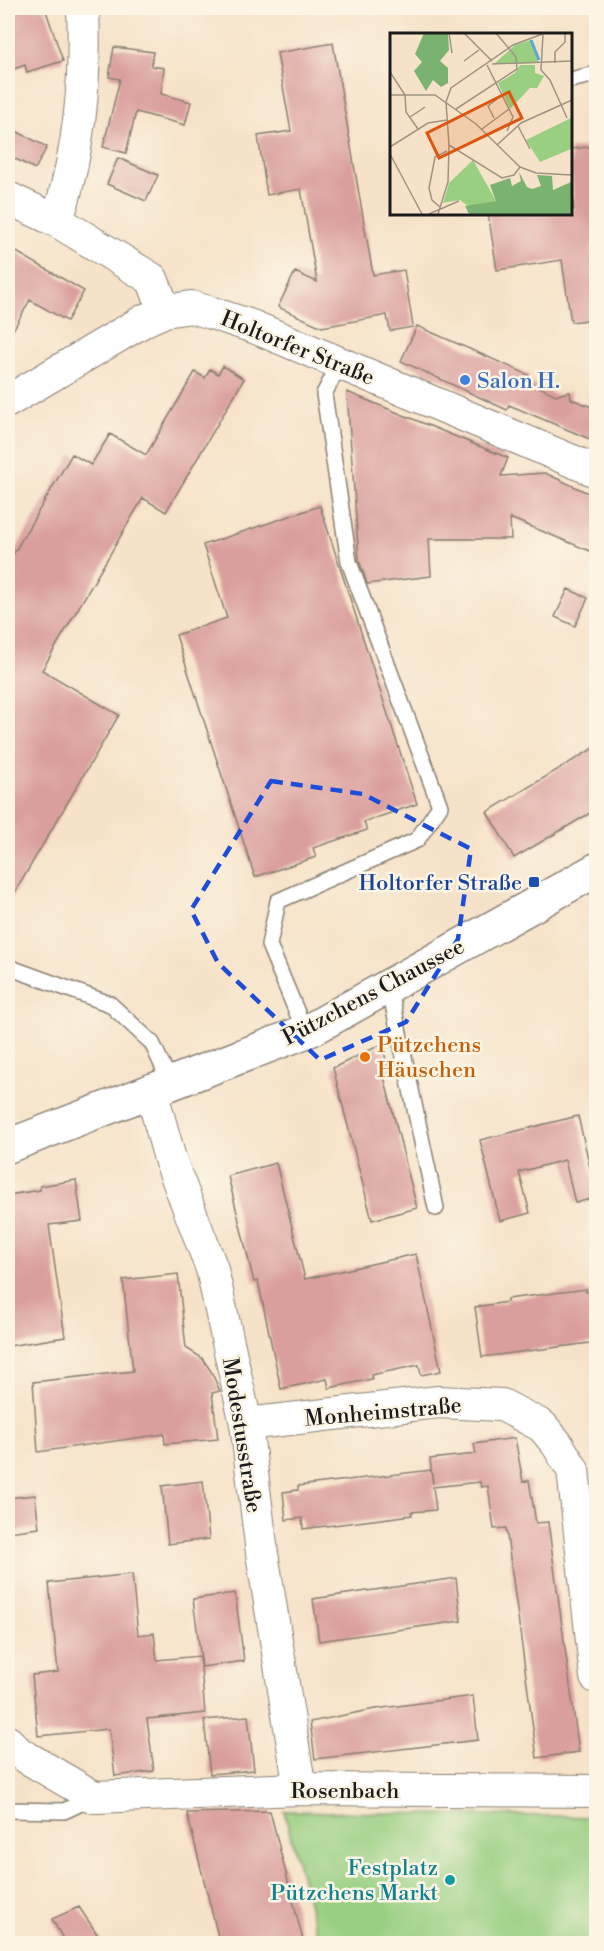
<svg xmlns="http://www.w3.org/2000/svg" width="604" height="1951" viewBox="0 0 604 1951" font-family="'Libre Bodoni',serif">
  <rect width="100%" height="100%" fill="#fcf5e5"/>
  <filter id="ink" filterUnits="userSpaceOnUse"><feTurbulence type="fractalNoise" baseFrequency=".0167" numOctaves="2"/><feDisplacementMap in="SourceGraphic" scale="12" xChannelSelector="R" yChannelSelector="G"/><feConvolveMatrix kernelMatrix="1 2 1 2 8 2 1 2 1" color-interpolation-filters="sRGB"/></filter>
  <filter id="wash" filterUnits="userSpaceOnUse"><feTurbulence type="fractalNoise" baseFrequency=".008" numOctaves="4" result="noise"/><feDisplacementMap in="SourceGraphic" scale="24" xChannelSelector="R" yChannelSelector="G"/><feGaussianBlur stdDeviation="1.35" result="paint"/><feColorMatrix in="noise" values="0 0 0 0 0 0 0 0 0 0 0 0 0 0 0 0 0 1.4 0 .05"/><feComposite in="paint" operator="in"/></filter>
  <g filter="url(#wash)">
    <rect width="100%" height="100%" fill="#f6e2c8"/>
    <path fill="#98cf81" stroke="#5a764e" stroke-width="1.5" d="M284 1811 596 1817V1943H319Z"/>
    <g id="blocks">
      <path fill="#da9f9c" d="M8 8H45L63 61 27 72 25 65 14 69 8 50Z
        M333 43 373 275 404 270 413 327 390 331 387 315 322 327 278 307 295 272 317 282 301 189 267 195 258 136 291 131 277 53Z
        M114 47 153 52 151 66 164 68 161 94 191 102 185 125 136 112 126 153 103 147 120 79 109 77Z
        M8 127 47 147 35 169 8 155Z
        M597 146V246H591L597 285V319L571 322 562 260 497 270 488 213H570V210H574L570 149Z
        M118 158 158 175 146 201 107 184Z
        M8 247 84 291 67 321 30 300 8 339Z
        M417 326 529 375 526 381 556 395 570 392 571 399 597 409V442L509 405 507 410 401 361Z
        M223 366 244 379 166 512 143 498 42 670 119 715 8 904V563L72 454 91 465 110 434 146 455 195 372 205 378 210 369 218 374Z
        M347 392 508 458 501 476 545 473 597 497V554L510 518 511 539H429L431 576 367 584 359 560Z
        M320 506 417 804 364 822 367 830 313 848 316 857 255 877 176 635 227 618 203 545Z
        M568 589 588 598 575 626 555 617Z
        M597 746V809L514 858 487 812Z
        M382 1044 390 1076 384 1077 417 1208 372 1220 333 1068Z
        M578 1116 597 1197 575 1203 565 1160 519 1172 530 1213 500 1221 480 1140Z
        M276 1163 305 1279 416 1254 441 1371 421 1375 419 1365 371 1375 372 1379 329 1388 327 1379 281 1389 258 1281 254 1282 228 1176Z
        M76 1180 82 1221 49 1225 65 1337 8 1346V1195L40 1190V1186Z
        M178 1274 186 1348 202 1358 211 1371 220 1391 212 1393 218 1439 165 1444 164 1434 38 1452 33 1382 133 1371 123 1280Z
        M586 1289V1292L597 1291V1342L482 1357 475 1307 507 1302V1299Z
        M515 1438 523 1482 529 1480 536 1523 548 1522 579 1752 537 1758 506 1528 494 1529 488 1486 481 1487 480 1482 433 1487 436 1510 411 1512 412 1515 303 1529 302 1518 286 1520 283 1492 298 1490V1486L431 1470 433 1484 430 1459 476 1454 474 1444Z
        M203 1481 209 1539 168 1544 162 1486Z
        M35 1495 39 1528 8 1532V1498Z
        M132 1574 138 1635 154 1633 157 1660 200 1656 205 1713 147 1719 154 1771 115 1776 109 1729 38 1736 32 1675 58 1672 49 1583Z
        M456 1578 461 1621 319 1641 313 1599Z
        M235 1593 244 1661 202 1667 193 1599Z
        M473 1696 478 1740 315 1759 310 1722 375 1709Z
        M248 1716 254 1770 210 1774 204 1720Z
        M270 1811 304 1944H220L187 1813Z
        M79 1907 104 1944H66L52 1919Z"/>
    </g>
  </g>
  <g filter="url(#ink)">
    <use href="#blocks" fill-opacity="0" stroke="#897f72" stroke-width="1.5"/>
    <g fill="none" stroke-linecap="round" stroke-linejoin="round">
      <defs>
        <path id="lane" d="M570 80 596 74
          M8 967 110 1004 152 1043 170 1082
          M389 986 436 1208
          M305 1032 269 945 278 901 417 840 440 806 349 562 324 394 340 363
          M8 1810 64 1811 94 1797"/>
        <path id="street" d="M8 198 57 221 152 279 165 311
          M57 221C80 150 86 81 83 8
          M8 401 145 320 165 311 191 307 212 313 254 327 596 471
          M151 1090 170 1159 212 1269 246 1424 262 1553 300 1789
          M246 1424 438 1402 502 1405 542 1426 557 1444 573 1470 596 1677
          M8 1742 19 1753 94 1797 300 1789 596 1791"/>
        <path id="secondary" d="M8 1146 312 1029 596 870"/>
      </defs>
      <use href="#lane" stroke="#897f72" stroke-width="18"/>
      <use href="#street" stroke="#897f72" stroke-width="34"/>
      <use href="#secondary" stroke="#897f72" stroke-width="36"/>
      <use href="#lane" stroke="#fff" stroke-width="15"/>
      <use href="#street" stroke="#fff" stroke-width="32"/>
      <use href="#secondary" stroke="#fff" stroke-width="33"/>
    </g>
  </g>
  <path fill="none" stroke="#1d4ed8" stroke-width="4.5" stroke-dasharray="12 8" stroke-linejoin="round" d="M271 781 363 794 471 849 458 939 406 1022 320 1060 218 963 191 910Z"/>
  <circle fill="#3f7fe0" stroke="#fcf5e5" stroke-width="2" cx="465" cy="380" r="6"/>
  <rect fill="#1a4fb4" stroke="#fcf5e5" stroke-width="2" x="528" y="876" width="12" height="12" rx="3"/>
  <circle fill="#e8710a" stroke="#fcf5e5" stroke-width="2" cx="365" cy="1057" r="6"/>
  <circle fill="#0f9aa8" stroke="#fcf5e5" stroke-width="2" cx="450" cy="1880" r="6"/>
  <g text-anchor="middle" stroke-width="5" stroke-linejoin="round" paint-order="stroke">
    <g font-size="22" fill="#1c1c1c" stroke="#fcf5e5">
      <text transform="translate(298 347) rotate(22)" y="8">Holtorfer Straße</text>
      <text transform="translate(373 991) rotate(-28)" y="8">Pützchens Chaussee</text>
      <text transform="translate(383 1411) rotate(-5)" y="8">Monheimstraße</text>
      <text transform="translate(243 1435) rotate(81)" y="8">Modestusstraße</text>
      <text x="345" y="1798">Rosenbach</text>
    </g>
    <g font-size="22" fill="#366cbe" stroke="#fcf5e5" text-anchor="start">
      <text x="477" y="388">Salon H.</text>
    </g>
    <g font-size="22" fill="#164399" stroke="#fcf5e5" text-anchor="end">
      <text x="522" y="890">Holtorfer Straße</text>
    </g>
    <g font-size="22" fill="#c56008" stroke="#fcf5e5" text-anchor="start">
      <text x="377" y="1052">Pützchens<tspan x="377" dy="25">Häuschen</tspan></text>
    </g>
    <g font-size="22" fill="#0d838f" stroke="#fcf5e5" text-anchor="end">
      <text x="438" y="1875">Festplatz<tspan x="438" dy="25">Pützchens Markt</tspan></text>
    </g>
  </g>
  <g transform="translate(390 33)">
    <rect width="182" height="182" fill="#f6e2c8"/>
    <path d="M141 7 149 30 104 31 125 12ZM130 32H145V40L154 43 147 55H140L120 76 108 50 125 40ZM181 85V116L150 129 136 107ZM83 127 106 168 78 173 70 167 53 170 59 150Z" fill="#98cf81"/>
    <path d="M34 0H58L59 17 50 28 58 35V50L51 54 43 47 36 58 24 38 32 29 25 21ZM129 139 137 154 142 156 151 153 147 142 162 143 163 157 181 149V181H79L75 173 106 168 100 152 120 145 122 153 131 148Z" fill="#7ab26f"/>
    <path fill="none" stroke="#5da6d4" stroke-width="3" d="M141 7 149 27"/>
    <path fill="none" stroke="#9f9383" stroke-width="1.5" d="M59 0 62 20M74 0 102 28M153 2 151 37 160 47 177 85M74 28 89 17M165 30V19L175 9V0M102 31 182 28M97 32 123 84 117 98M0 39 15 62 16 79 28 96M0 62H45L86 91 130 134 146 140 182 142M66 76 127 36 126 24 106 0M20 84 35 74M104 85 98 73 112 62M128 93 140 116M92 96 119 76M107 112 131 90 182 67M0 114 38 90 57 87M0 121 32 181M130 134 124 142 112 145 59 112 56 69 61 55 123 12 155 0M50 174 42 167 39 155 45 124 57 118M39 181 69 168M48 181 58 149 59 112"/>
    <path fill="#de560d" fill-opacity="0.15" stroke="#de560d" stroke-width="3" d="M119 59 132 85 49 125 37 100Z"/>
    <rect width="182" height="182" fill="none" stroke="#1c1c1c" stroke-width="3"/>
  </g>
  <rect width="604" height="1951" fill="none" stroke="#fcf5e5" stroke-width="30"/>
</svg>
